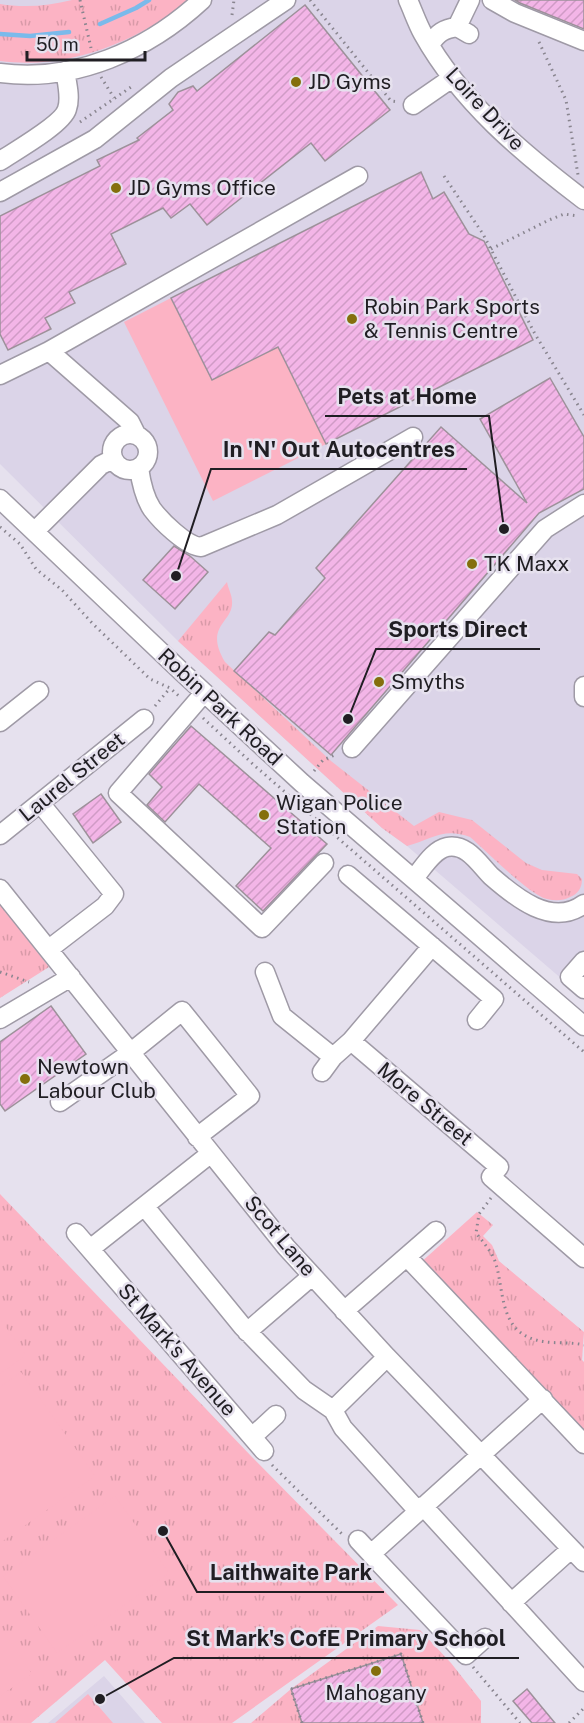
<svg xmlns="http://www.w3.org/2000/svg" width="584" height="1723" viewBox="0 0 584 1723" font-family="'Public Sans',sans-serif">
  <defs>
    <pattern id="grass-tufts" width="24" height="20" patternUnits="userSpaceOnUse" patternTransform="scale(1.5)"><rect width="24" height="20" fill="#fcb3c4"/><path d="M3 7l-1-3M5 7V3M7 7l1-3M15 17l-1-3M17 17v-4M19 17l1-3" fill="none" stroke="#d89aa8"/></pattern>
    <pattern id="building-hatch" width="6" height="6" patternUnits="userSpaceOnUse" patternTransform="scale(1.5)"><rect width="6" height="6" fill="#f3b5e7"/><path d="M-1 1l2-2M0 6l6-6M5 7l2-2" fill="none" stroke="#d09bc6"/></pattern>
  </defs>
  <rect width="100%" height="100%" fill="#e6e1ee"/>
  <path fill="#dbd4e8" d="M0 0H584V998L407 846 382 828 178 641 0 464Z
    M104 1676 145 1723H48Z"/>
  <path fill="url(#grass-tufts)" d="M72 0H190C136 42 70 70 0 61V4C24 8 48 6 72 0Z
    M227 582C228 588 232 595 232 601 234 623 203 625 225 662L331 761 414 826 439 812 472 820 526 863 542 870 577 874 582 879C582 888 578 894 570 897 563 901 555 901 547 899 530 895 486 851 470 837 444 827 432 839 407 846L382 828 178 641Z
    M0 904 49 967 0 998Z
    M0 1194 252 1457 398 1605 232 1723H162L105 1660 31 1723H0Z
    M477 1212 493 1225 483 1236 492 1245 499 1261 584 1332 582 1360 584 1362V1439L419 1264Z
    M378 1626 420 1630 451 1663 481 1701V1723H423L400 1654 292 1689 302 1723H251L291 1689Z
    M88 1694 113 1723H55Z"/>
  <path fill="#fcb3c4" d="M171 298 212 379 278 347 326 444 213 501 124 322Z
    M0 1319 26 1355 0 1374Z
    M21 1372 95 1476 0 1543V1387Z
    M115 1496 169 1573 57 1653 3 1576Z
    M0 1626 32 1674 0 1696Z"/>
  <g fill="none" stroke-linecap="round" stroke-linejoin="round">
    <path stroke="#7abaeb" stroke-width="4.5" d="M100 24 136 8 149 0
      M0 34 30 36 69 32"/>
  </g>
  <path fill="url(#building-hatch)" stroke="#9d919a" stroke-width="1.5" d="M515 0H584V29L520 3Z
    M305 5 390 110 325 161 311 143 207 225 190 204 171 218 163 208 111 234 126 264 69 292 75 303 45 318 51 329 8 350 0 334V216L100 166 97 160 139 140 137 138 173 110 169 104 178 92 193 86 197 91Z
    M421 172 433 199 444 192 469 234 484 241 533 340 326 444 278 347 212 380 171 298Z
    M550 378 584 437V489L539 513 331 755 234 671 269 632 275 635 325 578 316 568 441 427 527 503 480 419Z
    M174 546 190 556 208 572 175 609 143 580Z
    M191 726 327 844 263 911 236 886 271 848 199 784 165 822 147 805 162 787 149 774Z
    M101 794 121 822 93 843 73 814Z
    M51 1006 86 1054 5 1111 0 1104V1042Z
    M401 1654 423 1723H302L291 1689Z
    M527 1689 540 1705 555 1723H532L513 1701Z"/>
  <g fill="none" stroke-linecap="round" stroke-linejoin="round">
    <defs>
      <path id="minor" d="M408 0C413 11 417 23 423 34 461 102 522 153 584 200
        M492 0 515 13 584 41
        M457 27 470 0
        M430 44C438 33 443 29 457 27L469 34
        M0 73C75 83 148 50 202 0
        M413 105 452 78
        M0 161C15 151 63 124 67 109 71 98 67 83 65 71
        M0 192 95 139 171 78 286 0
        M49 351 358 176
        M0 375 49 351 130 422 136 434
        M112 452a18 18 0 1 1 36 0a18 18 0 1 1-36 0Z
        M139 468C141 482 144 497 152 509 161 521 186 546 201 547L277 515 413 437
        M0 499 183 673 302 783 584 1026
        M35 531 101 465 113 459
        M584 686V697
        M204 693 118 793 262 928 324 863
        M0 722 39 691
        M352 748 545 529 584 504
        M40 803 114 894 105 906 49 949
        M0 835 144 719
        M348 875 494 999 477 1020
        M414 878C423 868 433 850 447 847 467 843 479 864 491 876 515 897 552 928 584 904
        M0 889 286 1247 387 1357 584 1562
        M584 961 570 977 584 989
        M265 972 282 1016 333 1057
        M0 1019 71 977
        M351 1041 499 1167 491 1177 584 1258
        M322 1072 333 1057 351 1041 432 946
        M60 1102 130 1053 182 1011 250 1096 197 1137
        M145 1207 243 1327 304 1390 333 1410 343 1428 418 1511
        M76 1233 264 1451
        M90 1249 210 1154
        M407 1257 584 1444
        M344 1311 436 1231
        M247 1332 312 1276
        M333 1410 387 1357
        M252 1437 276 1415
        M423 1506 584 1682
        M358 1540 371 1554
        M511 1603 571 1549
        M485 1638 466 1655 371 1554 543 1399"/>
    </defs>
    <use href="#minor" stroke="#9f9aa6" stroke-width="21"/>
    <path stroke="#89858f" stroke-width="3" stroke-dasharray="1.5 4.5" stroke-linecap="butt" d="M80 0 91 48
      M310 0 391 101 398 102
      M232 15 234 0
      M539 42 566 100 578 175
      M101 77 114 98
      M80 122 134 85
      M444 176 483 234 535 334 584 415
      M491 249 549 220 564 214 578 216
      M0 527 20 544 36 569 62 590 93 624 150 679 170 688 180 697
      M155 706 170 688
      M203 718 255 766 584 1052
      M314 771 323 760 337 754
      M0 972 29 982
      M491 1198 479 1214 476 1233C484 1243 492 1252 496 1264 504 1292 500 1328 533 1339 550 1345 567 1341 584 1345
      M272 1465 342 1534
      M473 1667 520 1723
      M302 1723 291 1689 401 1654 423 1723
      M569 1723 584 1708"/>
    <use href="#minor" stroke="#fff" stroke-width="18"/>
  </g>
  <g fill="#846f0d" stroke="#e6e1ee" stroke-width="2">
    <circle cx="296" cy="82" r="6"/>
    <circle cx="116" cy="188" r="6"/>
    <circle cx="352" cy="319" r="6"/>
    <circle cx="472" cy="564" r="6"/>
    <circle cx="379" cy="682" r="6"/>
    <circle cx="264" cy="815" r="6"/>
    <circle cx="25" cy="1079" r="6"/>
    <circle cx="376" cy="1671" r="6"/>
  </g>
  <g text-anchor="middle" stroke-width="5" stroke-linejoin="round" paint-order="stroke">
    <g font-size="21" fill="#201e23" stroke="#e6e1ee" text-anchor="start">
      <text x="308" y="89">JD Gyms</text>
      <text x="128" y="195">JD Gyms Office</text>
      <text x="364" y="314">Robin Park Sports<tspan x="364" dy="24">&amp; Tennis Centre</tspan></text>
      <text x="484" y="571">TK Maxx</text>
      <text x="391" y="689">Smyths</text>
      <text x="276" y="810">Wigan Police<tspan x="276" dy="24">Station</tspan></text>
      <text x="37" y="1074">Newtown<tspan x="37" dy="24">Labour Club</tspan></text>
      <text x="376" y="1700" text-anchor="middle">Mahogany</text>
    </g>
    <g font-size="21" fill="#201e23" stroke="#e6e1ee">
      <text transform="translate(485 109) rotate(47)" y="7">Loire Drive</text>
      <text transform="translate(220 707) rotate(43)" y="7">Robin Park Road</text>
      <text transform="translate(72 777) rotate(-39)" y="7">Laurel Street</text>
      <text transform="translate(425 1104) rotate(40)" y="7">More Street</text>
      <text transform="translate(280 1236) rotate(50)" y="7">Scot Lane</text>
      <text transform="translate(177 1350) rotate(49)" y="7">St Mark's Avenue</text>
    </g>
  </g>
  <path fill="none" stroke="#201e23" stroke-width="2" d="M504 529L489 416H325M176 576L211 469H467M348 719L376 649H540M163 1531L197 1592H384M100 1699L174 1658H519"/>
  <g fill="#201e23" stroke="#e6e1ee" stroke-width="2">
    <circle cx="504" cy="529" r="6"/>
    <circle cx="176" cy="576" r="6"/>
    <circle cx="348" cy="719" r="6"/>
    <circle cx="163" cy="1531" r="6"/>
    <circle cx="100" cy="1699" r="6"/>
  </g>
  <g font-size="22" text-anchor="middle" font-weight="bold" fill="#201e23" stroke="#e6e1ee" stroke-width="5" stroke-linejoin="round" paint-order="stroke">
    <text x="407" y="404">Pets at Home</text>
    <text x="339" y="457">In 'N' Out Autocentres</text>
    <text x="458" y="637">Sports Direct</text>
    <text x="291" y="1580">Laithwaite Park</text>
    <text x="346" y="1646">St Mark's CofE Primary School</text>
  </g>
  <path d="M27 51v9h118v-9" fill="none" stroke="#201e23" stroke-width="3"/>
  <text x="36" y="51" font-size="18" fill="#201e23" stroke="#e6e1ee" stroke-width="4.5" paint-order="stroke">50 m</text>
</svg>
